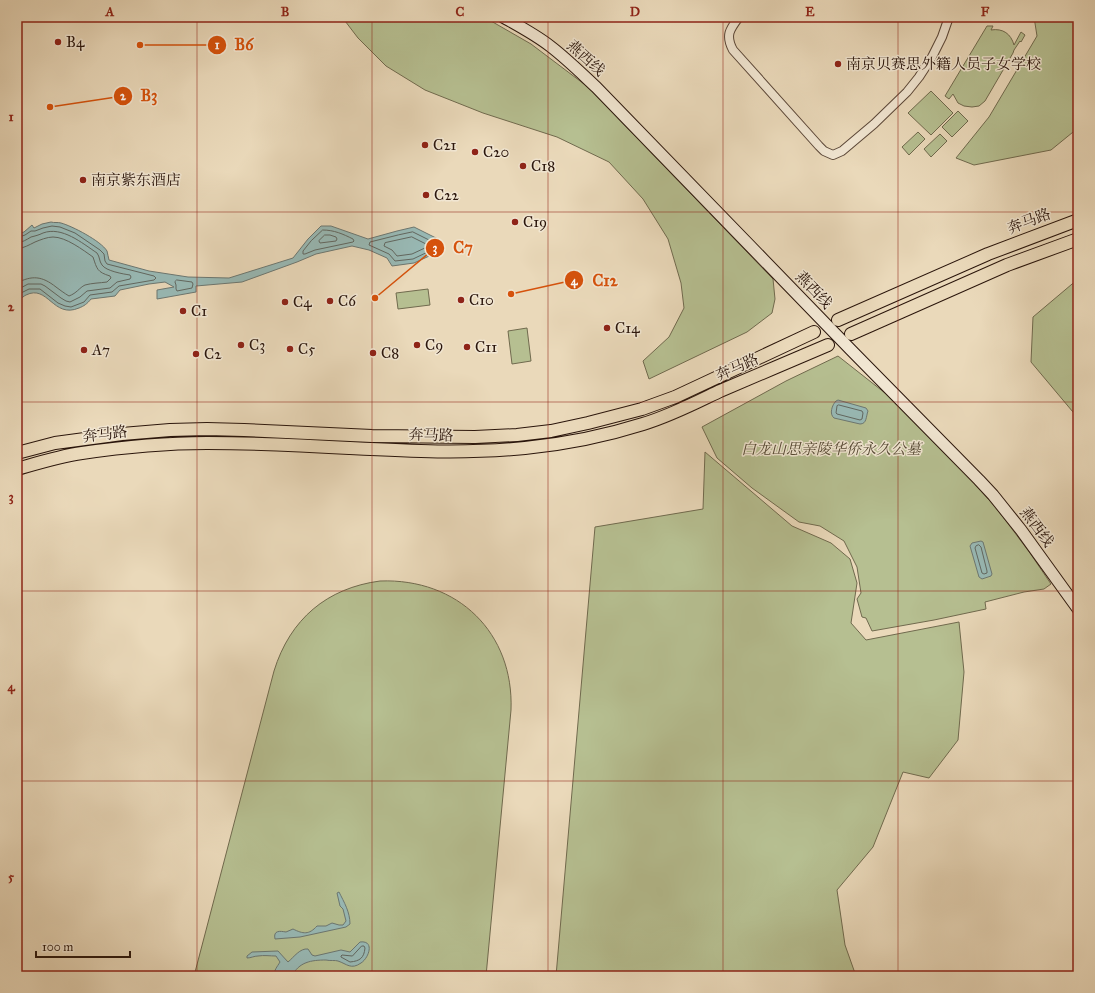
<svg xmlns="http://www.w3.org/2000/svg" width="1095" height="993" viewBox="0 0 1095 993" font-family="'IM FELL Great Primer','Noto Serif SC',serif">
  <rect width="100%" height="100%" fill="#ead9ba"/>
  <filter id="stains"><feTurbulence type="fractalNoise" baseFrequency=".005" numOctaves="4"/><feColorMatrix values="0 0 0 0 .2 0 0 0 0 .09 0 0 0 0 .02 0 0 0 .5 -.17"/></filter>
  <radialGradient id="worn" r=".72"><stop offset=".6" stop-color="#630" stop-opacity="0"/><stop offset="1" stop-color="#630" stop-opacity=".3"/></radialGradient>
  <path fill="#b6bf91" stroke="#706a4e" d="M342 17H484L531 44 588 87 773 279 775 299 772 313 747 332 649 379 643 361 669 337 684 308 681 283 668 239 643 199 609 162 557 137 483 113 425 90 386 66 358 38Z
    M1034 17H1078V128L1051 150 974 165 956 158 989 117 1037 36Z
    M987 26H993L991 30C1003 28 1011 34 1014 45L1021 32 1025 35 1021 42 1020 41 1014 50 1013 53 985 101 979 106 972 107 964 106 958 103 953 94 949 99 945 96Z
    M931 91 953 113 931 135 908 113Z
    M958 111 968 121 952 137 942 127Z
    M918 132 925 139 909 155 902 147Z
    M940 134 947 141 931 157 924 149Z
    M1078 279V418L1031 362 1033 317Z
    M428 289 430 305 398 309 396 293Z
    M527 328 531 361 512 364 508 331Z
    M838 356 885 393 967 475 997 509 1030 553 1051 584 1044 589 1024 592 985 602 986 609 934 620 872 631 866 618 862 617 857 599 861 593 857 567 844 541 820 526 799 522 752 488 717 458 702 427 786 381Z
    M705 452 792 526 831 543 850 559 857 583 851 623 866 640 959 622 964 672 958 740 929 778 903 772 873 847 837 890 845 945 856 976H556L595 527 703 509Z
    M380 581C458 578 514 633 511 710L486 976H194L274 671C290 619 327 588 380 581Z"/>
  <path fill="#98b9b5" stroke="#6c7771" d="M51 222C54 223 58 222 61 223 72 226 101 241 107 251 108 254 108 257 109 260L149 271 188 277 229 278 293 258 308 239 321 226H331L368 239 397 231 414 227 442 241 438 252 414 263 392 266 387 258 369 250 352 246 316 254 297 262 242 282 196 286V292L157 299V290L174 287 165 282 149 284 120 290 115 296 91 299C87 304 84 306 79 308 53 319 48 284 26 295 24 296 21 298 20 301 18 306 18 312 17 316V234L24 232 32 225 34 228 42 224Z
    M838 400 866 408 868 411C866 416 867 424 860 424L834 418C829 414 832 405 836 401Z
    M981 541 983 542 992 574 991 576 982 579 979 577 970 546 972 543Z
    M339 892C344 902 350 912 350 924L346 927 300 937 275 939C273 930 280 931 286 932L293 929C303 934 309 935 317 926H326L332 923 339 925H343L346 921 343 909 340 906 337 893Z
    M360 942C375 940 369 958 361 963 351 970 347 964 338 961 335 960 330 961 326 960 311 960 299 962 292 976H274C274 970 277 967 280 962L276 956C270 956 264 955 258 956 254 956 251 958 247 958V956L252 952 278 951 288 962C294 957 300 948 308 949L312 955 315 956 341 950 350 952Z"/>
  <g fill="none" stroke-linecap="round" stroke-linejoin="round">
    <path stroke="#616760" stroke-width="1" d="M323 230C334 230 343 234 353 239L354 241 353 242 315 250 305 254H303V251L311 241Z
      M413 232 435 243 436 245 434 249 413 259 395 261 389 254 369 245 370 242 398 235Z
      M325 235H330L336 237 337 239 336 241 320 243 319 241Z
      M412 237 426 244 427 247 412 254 397 256 392 250 384 246 385 243Z
      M17 238 25 235 31 231H35L43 228 52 226 60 227 75 233 100 250 104 254 105 261 107 264 154 276 156 278 154 280 119 286 112 292 90 295 84 302 71 307 65 306 58 303 40 289H29L21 293 17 298
      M17 243C23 242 26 240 31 237 35 236 39 235 43 233 62 226 82 243 97 253 100 257 99 261 102 265 106 271 123 274 130 275L131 277 130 279 117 282 110 288 87 291 80 297 70 302 66 301 61 298 45 286 41 284H28L17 290
      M17 249C24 248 29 245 35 242 40 240 47 237 53 237 66 237 83 250 93 257 97 269 97 272 110 276L111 278 107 282C100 283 92 283 85 285 79 288 77 293 69 296 64 293 60 290 56 287 42 276 32 275 17 283
      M177 280 192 282 193 284 192 288 177 291 176 289V285L175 282Z
      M839 405 862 411 863 413 862 419 860 420 837 414 836 413 837 406Z
      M979 545 981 547 987 571V573L984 574 982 573 975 548 976 546Z
      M362 946H364L365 948C364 958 360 961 350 962L341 957V956L342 955 352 956Z"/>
    <defs>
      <path id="street" d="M739 17C730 29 725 35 733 50L819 146 824 151 833 155 842 151 874 124 907 92 919 77 932 57 942 37 949 17"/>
      <path id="secondary" d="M503 17C519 26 536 35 550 46 567 59 581 73 596 87L851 350 979 480 993 495 1021 530 1078 609"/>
      <path id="primary" d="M838 320 988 254 1078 220
        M851 334 1007 265 1078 239
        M17 453 55 443 122 434 170 430 207 429 244 430 372 436 475 437 517 435 551 431 588 423 642 409 675 397 814 332
        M17 469C38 463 60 456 82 453 123 447 166 443 207 443 254 443 302 445 349 448 408 451 466 454 525 448 565 444 605 436 643 424 670 416 695 403 720 391 756 376 792 360 828 345"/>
    </defs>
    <use href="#street" stroke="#5a4637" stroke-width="10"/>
    <use href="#secondary" stroke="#2a150b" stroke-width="13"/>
    <use href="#primary" stroke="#2a150b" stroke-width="14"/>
    <use href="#street" stroke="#f1e6d2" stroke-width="8"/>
    <use href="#secondary" stroke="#f1e6d2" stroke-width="11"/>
    <use href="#primary" stroke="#ead9ba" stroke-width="12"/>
  </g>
  <path fill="none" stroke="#8f2418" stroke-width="1" stroke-opacity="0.55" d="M197 17V976M372 17V976M548 17V976M723 17V976M898 17V976M17 212H1078M17 402H1078M17 591H1078M17 781H1078"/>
  <g fill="#8f2418" stroke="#f1e6d2" stroke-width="1.5">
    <circle cx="58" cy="42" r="4"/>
    <circle cx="838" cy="64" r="4"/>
    <circle cx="425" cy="145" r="4"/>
    <circle cx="475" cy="152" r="4"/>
    <circle cx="523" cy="166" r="4"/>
    <circle cx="83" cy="180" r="4"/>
    <circle cx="426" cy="195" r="4"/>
    <circle cx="515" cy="222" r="4"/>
    <circle cx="461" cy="300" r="4"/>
    <circle cx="330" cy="301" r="4"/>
    <circle cx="285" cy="302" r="4"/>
    <circle cx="183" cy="311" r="4"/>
    <circle cx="607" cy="328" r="4"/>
    <circle cx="241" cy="345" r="4"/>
    <circle cx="417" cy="345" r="4"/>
    <circle cx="467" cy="347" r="4"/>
    <circle cx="290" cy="349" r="4"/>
    <circle cx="84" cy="350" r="4"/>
    <circle cx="373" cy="353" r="4"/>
    <circle cx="196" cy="354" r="4"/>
  </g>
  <g text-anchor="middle" stroke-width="3" stroke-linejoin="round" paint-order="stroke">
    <g font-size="15" fill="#2a150b" stroke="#f1e6d2" text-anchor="start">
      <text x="66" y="47">B4</text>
      <text x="846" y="69">南京贝赛思外籍人员子女学校</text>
      <text x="433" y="150">C21</text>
      <text x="483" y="157">C20</text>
      <text x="531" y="171">C18</text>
      <text x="91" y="185">南京紫东酒店</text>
      <text x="434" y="200">C22</text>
      <text x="523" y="227">C19</text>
      <text x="469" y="305">C10</text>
      <text x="338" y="306">C6</text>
      <text x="293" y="307">C4</text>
      <text x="191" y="316">C1</text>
      <text x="615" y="333">C14</text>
      <text x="249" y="350">C3</text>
      <text x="425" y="350">C9</text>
      <text x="475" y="352">C11</text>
      <text x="298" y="354">C5</text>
      <text x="92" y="355">A7</text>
      <text x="381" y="358">C8</text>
      <text x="204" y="359">C2</text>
    </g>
    <g font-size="15" fill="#2a150b" stroke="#f1e6d2">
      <text transform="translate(586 58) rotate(42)" y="5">燕西线</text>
      <text transform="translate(1029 221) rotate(-21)" y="5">奔马路</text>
      <text transform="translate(814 290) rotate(46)" y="5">燕西线</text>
      <text transform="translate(737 367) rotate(-24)" y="5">奔马路</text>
      <text transform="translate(105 434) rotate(-7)" y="5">奔马路</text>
      <text transform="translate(431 435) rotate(1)" y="5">奔马路</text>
      <text transform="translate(1037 527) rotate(53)" y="5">燕西线</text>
    </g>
    <g font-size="15" font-style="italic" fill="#544833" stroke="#f1e6d2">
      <text x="831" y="454">白龙山思亲陵华侨永久公墓</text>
    </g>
  </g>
  <path fill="none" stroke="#d5520c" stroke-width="1.5" d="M140 45L217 45M50 107L123 96M375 298L435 248M511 294L574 280"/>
  <g fill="#d5520c" stroke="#f1e6d2" stroke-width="1.5">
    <circle cx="140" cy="45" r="4"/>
    <circle cx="50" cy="107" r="4"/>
    <circle cx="375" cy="298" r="4"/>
    <circle cx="511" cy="294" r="4"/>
    <circle cx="217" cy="45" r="10"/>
    <circle cx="123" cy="96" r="10"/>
    <circle cx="435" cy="248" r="10"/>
    <circle cx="574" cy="280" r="10"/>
  </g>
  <g font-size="12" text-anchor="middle" font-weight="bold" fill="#fff">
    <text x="217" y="49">1</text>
    <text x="123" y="100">2</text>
    <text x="435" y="252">3</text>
    <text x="574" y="285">4</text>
  </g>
  <g font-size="16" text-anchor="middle" font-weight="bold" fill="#d5520c" stroke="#f1e6d2" stroke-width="3" stroke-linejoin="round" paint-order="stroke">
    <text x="244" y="50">B6</text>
    <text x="149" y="101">B3</text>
    <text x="463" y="253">C7</text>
    <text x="605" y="286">C12</text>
  </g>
  <rect width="1095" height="993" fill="none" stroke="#ead9ba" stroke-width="44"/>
  <path d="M36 951v6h94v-6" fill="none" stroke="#2a150b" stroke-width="2"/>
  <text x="42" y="951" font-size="12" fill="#2a150b" stroke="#f1e6d2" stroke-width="3" paint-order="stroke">100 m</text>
  <rect x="22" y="22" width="1051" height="949" fill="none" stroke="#8f2418" stroke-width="1.5"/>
  <g font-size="13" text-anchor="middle" font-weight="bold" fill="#8f2418">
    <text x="110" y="16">A</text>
    <text x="285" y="16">B</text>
    <text x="460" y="16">C</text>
    <text x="635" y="16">D</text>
    <text x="810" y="16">E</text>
    <text x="985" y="16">F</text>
    <text x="11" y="121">1</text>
    <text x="11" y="311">2</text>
    <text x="11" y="501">3</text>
    <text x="11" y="691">4</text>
    <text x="11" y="881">5</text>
  </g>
  <rect width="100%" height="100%" filter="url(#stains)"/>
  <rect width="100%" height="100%" fill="url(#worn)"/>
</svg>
